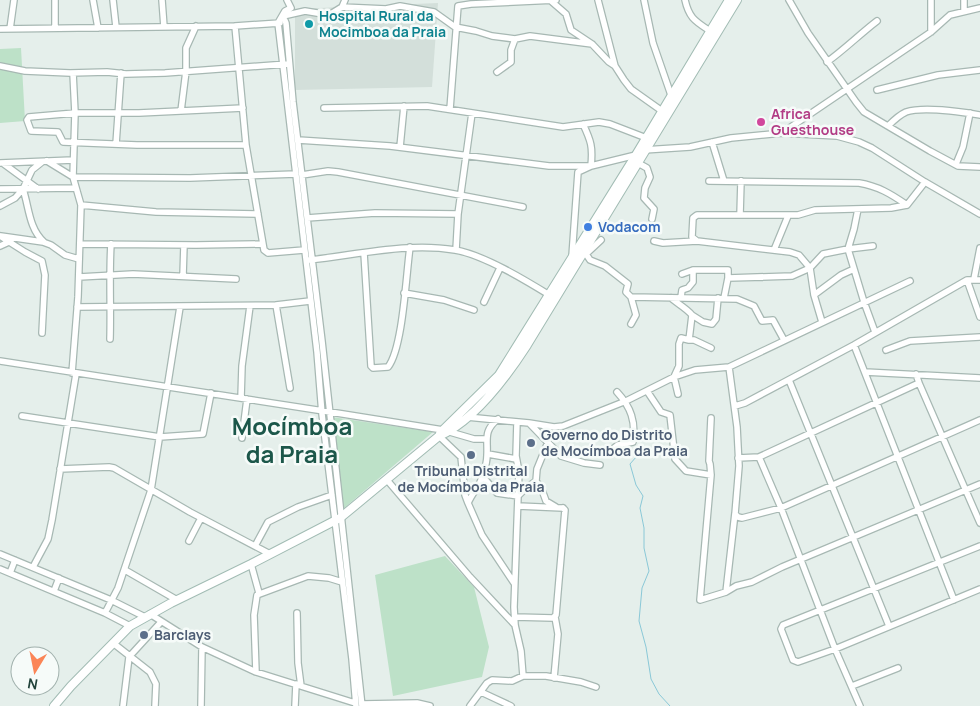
<svg xmlns="http://www.w3.org/2000/svg" width="980" height="706" viewBox="0 0 980 706" font-family="Manrope,sans-serif">
  <rect width="100%" height="100%" fill="#e5efeb"/>
  <path fill="#d3dfda" d="M438 3 432 87 295 90V9Z"/>
  <path fill="#bde1c8" d="M21 48 25 121 0 123V49Z
    M332 417 433 432 343 509Z
    M445 556 474 587 489 647 482 677 393 696 375 575Z"/>
  <g fill="none" stroke-linecap="round" stroke-linejoin="round">
    <path stroke="#8ac8d7" stroke-width="1" d="M637 456 630 464 636 485 643 496 640 508 644 528V548L649 571 642 588 639 621 646 647 651 679 659 694 670 706"/>
    <defs>
      <path id="street" d="M55 0V28
        M93 0 98 28
        M113 0 116 27
        M162 0 164 27
        M287 0 291 8 285 11 278 23 317 352 322 414 352 659 356 706
        M598 0 615 66 624 80 631 89 662 111
        M644 0 653 43 671 95
        M685 0C689 18 695 21 710 31
        M789 0 808 33 856 102 864 112 930 151 958 166 980 167
        M551 1 566 14 571 30 592 44 609 62 615 66
        M342 7 345 0
        M964 11V0
        M283 16 286 23 293 102 322 341 362 706
        M283 16 305 11 329 15 342 7 386 9 400 6 434 12 455 27 476 31 492 36 515 39 530 36 592 44
        M235 26 246 145 264 250 268 253 304 250
        M0 29 235 26 280 23
        M10 29 14 0
        M931 32V0
        M827 62C845 49 860 34 877 21
        M0 66 25 71 70 73 107 72 126 74 165 73 287 64
        M497 72 511 62V50L515 39
        M877 90 938 75 980 70
        M243 108 139 113H75L29 117 27 120 31 131 58 132 63 142 137 145H246
        M324 108 427 106 563 127 599 122 610 124 649 139
        M450 109 458 6 471 4 556 0
        M181 111 186 71V48L196 26
        M888 126C893 121 899 115 906 112 924 106 961 112 980 115
        M782 133 931 32 950 15 980 8
        M298 140 390 146 549 166H591L636 155
        M712 142 724 181
        M116 144 121 73
        M400 147 404 106
        M644 150 690 147 731 138 782 133 837 136 859 142 872 148 925 182 980 214
        M47 161 73 177 190 178 296 174
        M0 163 73 160
        M638 163 647 168 650 177 645 188 644 198 654 209 652 219
        M4 164 38 189
        M956 164 963 147 970 113
        M302 175 328 171 338 172 523 207
        M709 181 859 183C878 186 891 194 907 205
        M0 189 76 188
        M23 189C29 207 29 229 44 242
        M81 205 156 212 258 214
        M0 206 15 198 23 189 32 170 42 162
        M740 215 741 181
        M307 218 375 213 458 214
        M0 236 25 252 42 261 45 275 42 333
        M1 236 43 242 51 245 65 255 79 259
        M601 240 586 254 590 260 605 266 628 284 626 292 631 297 636 315 631 324
        M654 241 663 243 697 241 790 252 799 255 810 268 823 254 848 249 854 229 858 209
        M697 241 692 237 693 218 697 215H798L815 210 891 208 907 205 925 182
        M80 244 196 245 263 244
        M0 246 11 241
        M873 246 848 249 864 302 875 332
        M456 250 458 214 472 113
        M774 250 788 216
        M364 253 371 366 373 368 388 367C403 348 406 275 410 247
        M572 256 578 172 591 166C593 147 591 141 583 124
        M310 260C357 255 407 242 455 250 484 255 525 280 551 296
        M682 274 693 270H728V278L792 276 810 268 814 295 822 322
        M183 276 184 245
        M79 277 133 274 236 279
        M974 279 980 248
        M967 280 980 317
        M910 281 729 367 737 427 739 466 735 514 738 517 742 518 781 508 980 420
        M404 293 444 300 474 310
        M814 295 841 275 854 269
        M631 297 737 299 754 306 762 321 773 320 784 340
        M681 297 682 290 688 288 693 282V270
        M671 298C678 304 686 308 692 315L689 340 681 338 679 344V366L674 377 678 394
        M724 298 728 278
        M484 302 500 268
        M276 305 290 388
        M77 307 276 305 310 301
        M692 315 703 322 712 324 716 319 718 298
        M110 339C111 307 109 275 111 244
        M689 340H694L711 348
        M854 345 954 600
        M886 350 910 341 980 337
        M0 361 343 414 443 430 474 439H486
        M865 372 980 378
        M72 373 78 297 81 205 73 177 75 113 73 73
        M916 374 919 383 980 523
        M789 380 889 626
        M647 391 661 412 670 415 675 459 686 471 711 475
        M241 398 242 366 250 306
        M735 406 745 403 854 345 967 280H980
        M22 416 160 437 203 434 211 393
        M467 417 529 423 554 427 563 426 626 401 674 377 695 370 729 367
        M711 418 709 461 710 464 711 475 700 600 726 592 735 513
        M498 419C483 431 488 439 487 455 487 462 485 469 483 475 480 486 472 493 468 503L482 535 514 583
        M517 422 516 456 519 472 518 496 514 607 515 625 521 651 523 676
        M530 424 561 456 584 463 600 465
        M439 436 461 457 465 495 468 503
        M242 438 247 399
        M609 452 618 445 633 442C636 422 631 407 617 392
        M488 454 516 459
        M759 457 781 508 835 649 860 706
        M738 458 759 457 919 383
        M60 469 109 467 114 468 190 512 270 554
        M483 477 497 493 518 496 526 488 536 481 537 469 548 442
        M387 480 470 577 515 625
        M536 481 542 490 546 501 556 507
        M518 506 563 508
        M189 541 201 518
        M255 546 268 522 298 507 332 495
        M980 546 783 625 781 629 793 660 798 662 835 649 980 589
        M0 554 111 600 145 617
        M251 564 259 593
        M33 567 48 539 52 520 76 374
        M0 569 105 613 130 626
        M125 570 177 600
        M10 573 15 560
        M54 591 59 578
        M726 592 736 586 752 582 782 567 980 484
        M105 613 118 588 151 490 180 307
        M297 613 298 663 301 686
        M150 614 202 647 256 672 355 703
        M515 617 553 618 556 615 565 510 563 508
        M113 643 150 672 156 684 155 706
        M256 672 254 615 257 595 308 576 329 578 342 582
        M554 678 558 634 555 617
        M852 686 898 668
        M481 692 511 706
        M362 704 417 703 430 706
        M123 706 129 657 161 622
        M201 706 202 647
        M295 706 296 684
        M470 706 487 683 492 680 512 681 523 676H546L581 682 596 687"/>
      <path id="secondary" d="M440 434 443 430 499 375 636 155 729 0
        M54 706 71 686 130 626 171 603 251 564 340 518 439 436C474 421 507 376 527 345L737 0"/>
    </defs>
    <use href="#street" stroke="#a7b8b3" stroke-width="8"/>
    <use href="#secondary" stroke="#a2bcb4" stroke-width="10"/>
    <use href="#street" stroke="#fff" stroke-width="5.5"/>
    <use href="#secondary" stroke="#fff" stroke-width="8"/>
  </g>
  <circle fill="#0f9aa8" stroke="#f6fbf9" stroke-width="2" cx="309" cy="24" r="5"/>
  <circle fill="#d1479c" stroke="#f6fbf9" stroke-width="2" cx="761" cy="122" r="5"/>
  <circle fill="#3f7fe0" stroke="#f6fbf9" stroke-width="2" cx="588" cy="227" r="5"/>
  <g fill="#5c6f8a" stroke="#f6fbf9" stroke-width="2">
    <circle cx="531" cy="443" r="5"/>
    <circle cx="471" cy="455" r="5"/>
    <circle cx="144" cy="635" r="5"/>
  </g>
  <g text-anchor="middle" stroke-width="5" stroke-linejoin="round" paint-order="stroke">
    <g font-size="14" font-weight="bold" fill="#0d838f" stroke="#f6fbf9" text-anchor="start">
      <text x="319" y="21">Hospital Rural da<tspan x="319" dy="16">Mocimboa da Praia</tspan></text>
    </g>
    <g font-size="14" font-weight="bold" fill="#b23c85" stroke="#f6fbf9" text-anchor="start">
      <text x="771" y="119">Africa<tspan x="771" dy="16">Guesthouse</tspan></text>
    </g>
    <g font-size="14" font-weight="bold" fill="#366cbe" stroke="#f6fbf9" text-anchor="start">
      <text x="598" y="232">Vodacom</text>
    </g>
    <g font-size="14" font-weight="bold" fill="#4e5e75" stroke="#f6fbf9" text-anchor="start">
      <text x="541" y="440">Governo do Distrito<tspan x="541" dy="16">de Mocímboa da Praia</tspan></text>
      <text x="471" y="476" text-anchor="middle">Tribunal Distrital<tspan x="471" dy="16">de Mocímboa da Praia</tspan></text>
      <text x="154" y="640">Barclays</text>
    </g>
    <g font-size="24" font-weight="bold" fill="#1c574a" stroke="#f6fbf9">
      <text x="292" y="435">Mocímboa<tspan x="292" dy="28">da Praia</tspan></text>
    </g>
  </g>
  <g transform="translate(35 671) rotate(190)"><circle r="24" fill="#f6fbf9" stroke="#a1b1ad"/>
  <path d="M0-4L9 19L0 12L-9 19Z" fill="#fb8557"/>
  <text y="-8" font-size="14" font-weight="bold" text-anchor="middle" fill="#22433b">N</text>
  </g>
</svg>
